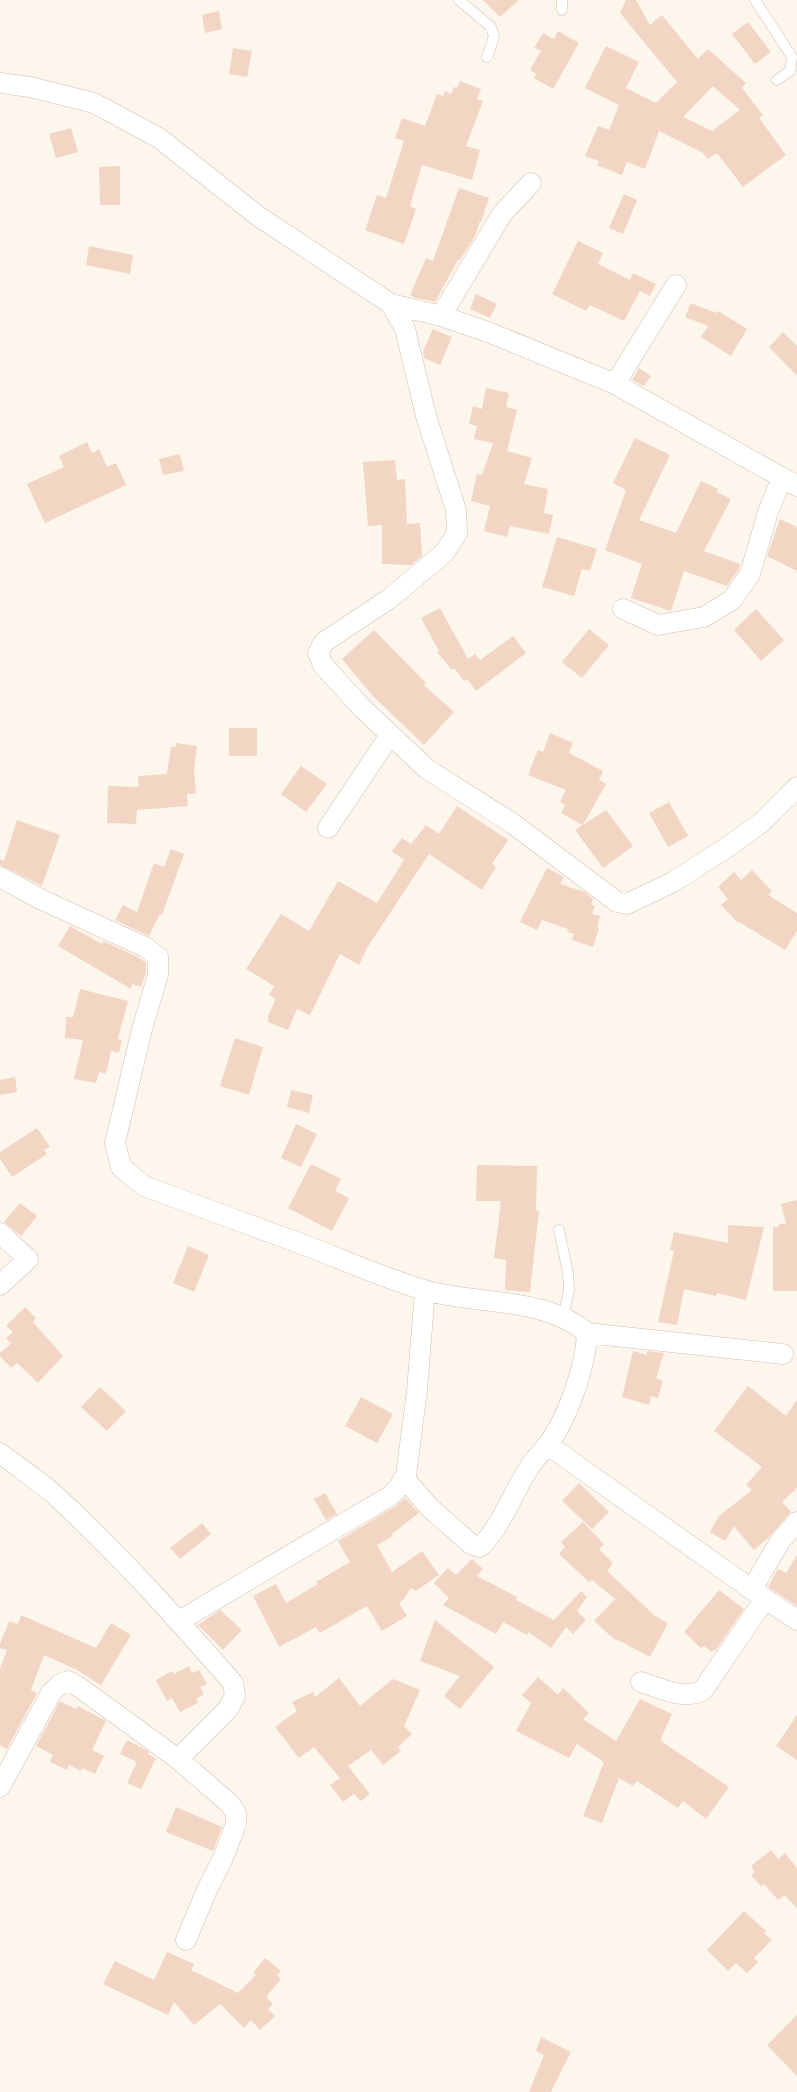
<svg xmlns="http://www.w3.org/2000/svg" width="797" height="2092" viewBox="0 0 797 2092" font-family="'PT Sans Narrow',sans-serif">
  <rect width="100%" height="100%" fill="#fdf6ec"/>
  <path fill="#f3d5c3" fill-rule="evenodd" d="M483 0H519L500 17Z
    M626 0H636L650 25 662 15 698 59 708 49 746 83 742 88 763 115 759 118 786 155 743 187 717 153 708 159 703 153 659 131 645 169 627 162 622 175 597 165 599 161 585 156 598 126 609 130 619 105 585 88 606 46 639 62 626 88 656 103 677 82 620 13ZM713 86 740 110 712 131 683 117Z
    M219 11 222 29 205 33 202 15Z
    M748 22 771 52 755 64 732 34Z
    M558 31 579 43 553 89 534 78 536 74 530 70 541 51 534 48 543 33 554 39Z
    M233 48 252 51 247 77 229 74Z
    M460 81 481 89 477 99 483 101 466 146 480 150 472 180 422 165 410 206 416 209 404 244 365 230 377 195 386 198 404 141 395 138 402 118 425 126 437 94 443 96 445 91 451 94 454 87 457 88Z
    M71 128 78 152 56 158 49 134Z
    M120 166V205H100L99 167Z
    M459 188 489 198 481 222 480 221 475 236 460 260H458L435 302 416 298 410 295 426 258 433 261Z
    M624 194 637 200 623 234 609 228Z
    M578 241 603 253 598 264 630 280 633 273 656 284 650 296 640 291 624 321 590 305 586 311 552 294Z
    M89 246 133 255 130 274 86 265Z
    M476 294 497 304 490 318 470 309Z
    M691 303 716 313 718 311 747 329 731 356 701 337 708 326 685 317Z
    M433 329 452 337 440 365 424 358 423 351Z
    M783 332 797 346V376L769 347Z
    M639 368 651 376 644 386 632 380Z
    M486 388 509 393 506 407 517 410 507 451 532 458 524 484 548 489 544 513 553 515 549 534 510 526 507 537 484 531 490 506 471 501 477 474 482 475 493 443 474 439 477 426 469 424 473 406 482 409Z
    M635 438 670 455 639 520 676 533 701 481 718 489 717 492 731 499 704 551 740 564 739 569 727 586 684 571 671 611 631 598 642 564 605 550 626 490 613 483Z
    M87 442 92 453 99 449 107 467 116 463 126 485 45 523 27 484 64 467 59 456Z
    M180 454 184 471 163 475 159 459Z
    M395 460 397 480 405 479 407 524 420 523 422 556 411 565 382 564V525L368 526 363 462Z
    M780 519 797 527V571L767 556Z
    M557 537 597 549 590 571 582 569 574 596 542 587Z
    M440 608 468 659 475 654 480 660 513 636 526 653 476 691 467 679 464 681 455 669H451L437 652 439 651 421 618Z
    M756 609 784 640 761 661 734 630Z
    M589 629 609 645 582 678 562 662Z
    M374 630 426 683 424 685 454 712 424 745 373 696 342 659Z
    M229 728H257V756H229Z
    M550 733 573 743 569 753 603 771 599 780 606 784 583 825 606 810 633 846 603 868 575 830 582 825 561 813 565 805 560 802 566 790 528 775 538 750 543 752Z
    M176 743 197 746 194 770 196 794H187L188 806 137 810 136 824 107 823 108 786 139 787 138 776 167 774 171 747H176Z
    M301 766 327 784 306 812 281 794Z
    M669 802 688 836 668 847 649 813Z
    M457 806 508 840 492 864 496 867 482 890 429 854 367 948 359 965 340 954 310 1015 297 1009 288 1030 268 1022V1016L276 999 269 995 274 986 246 969 281 914 309 931 338 881 377 903 404 860 392 851 402 838 411 844 426 825 439 834Z
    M17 820 60 835 42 886 0 865V859L4 861Z
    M171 849 184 854 162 915 160 914 149 936 115 920 123 905 137 912 154 863 164 867Z
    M547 868 564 877 560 884 585 892 593 899 591 905 595 906 592 914 600 916 597 927 599 928 593 947 572 940 574 934 567 932 568 929 542 920 537 930 520 922Z
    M752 870 772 891 768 895 797 913V931L785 950 739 922 738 923 721 905 728 899 718 887 734 872 741 880Z
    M70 926 102 944 103 941 138 957 146 963V973L141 987 132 984 131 989 58 946Z
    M80 989 128 1001 118 1039 122 1040 119 1053 111 1051 106 1074 99 1072 96 1083 74 1079 83 1040 65 1038 66 1017H73Z
    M235 1038 263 1047 249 1095 220 1086Z
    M15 1077 17 1092 0 1095V1080Z
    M291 1090 313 1095 309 1113 287 1107Z
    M296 1124 317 1134 301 1167 281 1158Z
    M37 1128 50 1147 44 1150 47 1154 12 1177 0 1159V1152Z
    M311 1164 341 1179 335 1191 349 1198 332 1231 288 1208Z
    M477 1165 537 1166 536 1210 539 1211 530 1292 505 1290 506 1260 494 1258 501 1201H476Z
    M797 1200V1291H773V1227H779V1224H786L781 1204Z
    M20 1203 37 1216 21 1236 4 1222Z
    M728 1225 764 1227 746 1300 717 1293 716 1296 684 1289 677 1325 658 1322 674 1251 670 1250 674 1232 728 1243Z
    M188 1246 209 1255 194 1292 173 1283Z
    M25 1307 36 1318 33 1322 63 1356 38 1383 17 1363 11 1368 0 1356V1353L11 1344 6 1338 13 1332 6 1326Z
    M633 1351 647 1355V1351L664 1353 656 1378 663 1381 658 1398 651 1396 649 1405 622 1397Z
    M748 1386 786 1416 797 1400V1488L782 1502 791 1512 768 1538 754 1550 734 1526 725 1541 710 1532 719 1516 752 1490 746 1485 762 1467 714 1431Z
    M100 1387 126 1411 107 1431 81 1407Z
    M361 1397 393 1414 377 1443 345 1426Z
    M579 1483 609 1512 592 1529 562 1501Z
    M325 1493 337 1514 326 1520 314 1499Z
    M405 1498 419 1513 392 1534 393 1536 377 1545 392 1572 422 1551 439 1575 416 1591 411 1588 404 1599 399 1603 407 1616 382 1631 367 1606 320 1633 316 1627 279 1647 253 1596 276 1584 286 1603 318 1584 316 1582 350 1562 338 1541 396 1506Z
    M583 1522 604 1544 599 1549 613 1563 607 1571 655 1616 668 1623 650 1657 616 1639 615 1640 594 1621 615 1599 592 1580 589 1582 559 1554 565 1547 561 1542Z
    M202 1523 211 1534 180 1559 170 1548Z
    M797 1555V1606L768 1587 778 1569 786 1573Z
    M472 1559 483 1569 477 1576 517 1597 516 1600 554 1620 581 1591 587 1597 577 1611 586 1620 573 1634 566 1627 551 1648 528 1632 527 1635 503 1622 496 1634 443 1605 449 1598 434 1583 448 1568 456 1575Z
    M719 1590 744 1609 715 1651 714 1650 712 1652 704 1646 701 1648 684 1632Z
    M220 1610 242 1630 223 1650 198 1625Z
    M21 1615 96 1648 111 1623 131 1635 101 1685 77 1670 44 1655 31 1690 37 1693 7 1749 0 1745V1669L7 1650 0 1648V1644L9 1621 18 1624Z
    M435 1620 494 1667 460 1709 444 1696 460 1676 420 1661Z
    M189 1666 192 1673 199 1670 207 1684 200 1687 204 1694 196 1699 198 1703 180 1712 172 1698 167 1701 156 1680 172 1671 174 1674Z
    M538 1677 558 1695 563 1688 589 1713 583 1719 616 1741 640 1699 672 1714 661 1738 662 1739 661 1741 729 1787 706 1819 683 1801 678 1808 637 1781 633 1786 619 1778 602 1823 583 1816 604 1762 577 1744 569 1758 516 1731 531 1703 522 1695Z
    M339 1678 360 1706 393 1679 420 1690 404 1726 412 1734 398 1747 401 1751 383 1765 371 1750 348 1766 370 1794 361 1801 354 1794 343 1802 330 1785 340 1778 314 1747 299 1758 275 1727 297 1711 292 1702 313 1692 315 1697Z
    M60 1701 76 1709 78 1706 106 1721 92 1750 104 1756 95 1774 82 1768 81 1771 69 1765 67 1770 50 1762 53 1755 36 1746Z
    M797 1715V1760L776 1746Z
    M127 1740 141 1747 149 1752 148 1754 156 1758 141 1789 127 1783 137 1762 120 1754Z
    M176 1807 222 1827 213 1851 166 1832Z
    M771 1850 778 1859 785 1853 797 1868V1908L784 1895 778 1900 764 1884 761 1886 751 1875 755 1872 751 1866Z
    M744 1911 766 1931 764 1933 772 1940 754 1958 758 1962 747 1973 736 1963 728 1971 707 1950Z
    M167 1952 194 1964 191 1970 238 1993 256 1975 253 1973 265 1958 281 1971 277 1975 281 1979 266 1997 273 2004 268 2009 275 2016 260 2030 251 2020 244 2028 220 2004 194 2025 174 2002 168 2015 103 1984 115 1961 154 1980Z
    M797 2015V2076L767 2045Z
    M541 2037 571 2052 551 2092H529L544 2055 536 2051Z"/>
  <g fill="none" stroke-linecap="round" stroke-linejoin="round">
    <defs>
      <path id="lane" d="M459 0 491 27 494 37 487 57
        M755 0 792 57 790 71 777 80
        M562 10V0
        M559 1230 568 1273 569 1291 563 1317"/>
      <path id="street" d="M0 83 30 87 94 103 159 138 258 216 391 304 405 329 426 416 456 510 457 533 444 553 389 599 324 642 318 653 323 665 361 707 427 769 512 823 617 902 627 904 673 882 723 850 761 823 797 787
        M391 304 441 316 488 332 615 384 797 486
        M441 316 502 214 531 183
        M615 384 676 285
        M623 609 658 625 704 617 732 600 750 574 768 512 782 478
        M328 828 390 735
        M0 877 40 899 145 947 158 957V975L142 1029 115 1143 121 1167 144 1186C198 1206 253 1226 307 1246 346 1261 384 1278 424 1290 476 1305 544 1296 587 1333 586 1365 568 1418 548 1444 542 1453 534 1459 529 1468 513 1492 503 1523 483 1544L479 1547 471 1544 430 1508 404 1478
        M0 1233 28 1259 0 1285
        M587 1333 783 1354
        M548 1445 765 1599 797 1620
        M0 1453C19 1468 40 1481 57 1497 120 1555 177 1619 233 1683L235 1696 228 1709 178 1759
        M752 1589 781 1540 797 1522
        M179 1621 390 1496 399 1487 406 1475 417 1391 425 1290
        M641 1682C660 1688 684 1701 703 1690L765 1599
        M0 1787 51 1693 59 1685 68 1681 79 1687 178 1759 230 1804 236 1813V1824L223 1858 206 1892 186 1940"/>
    </defs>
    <use href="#lane" stroke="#d1beb0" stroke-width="11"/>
    <use href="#street" stroke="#d1beb0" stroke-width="21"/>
    <use href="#lane" stroke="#fff" stroke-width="10"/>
    <use href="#street" stroke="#fff" stroke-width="20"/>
  </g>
</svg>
